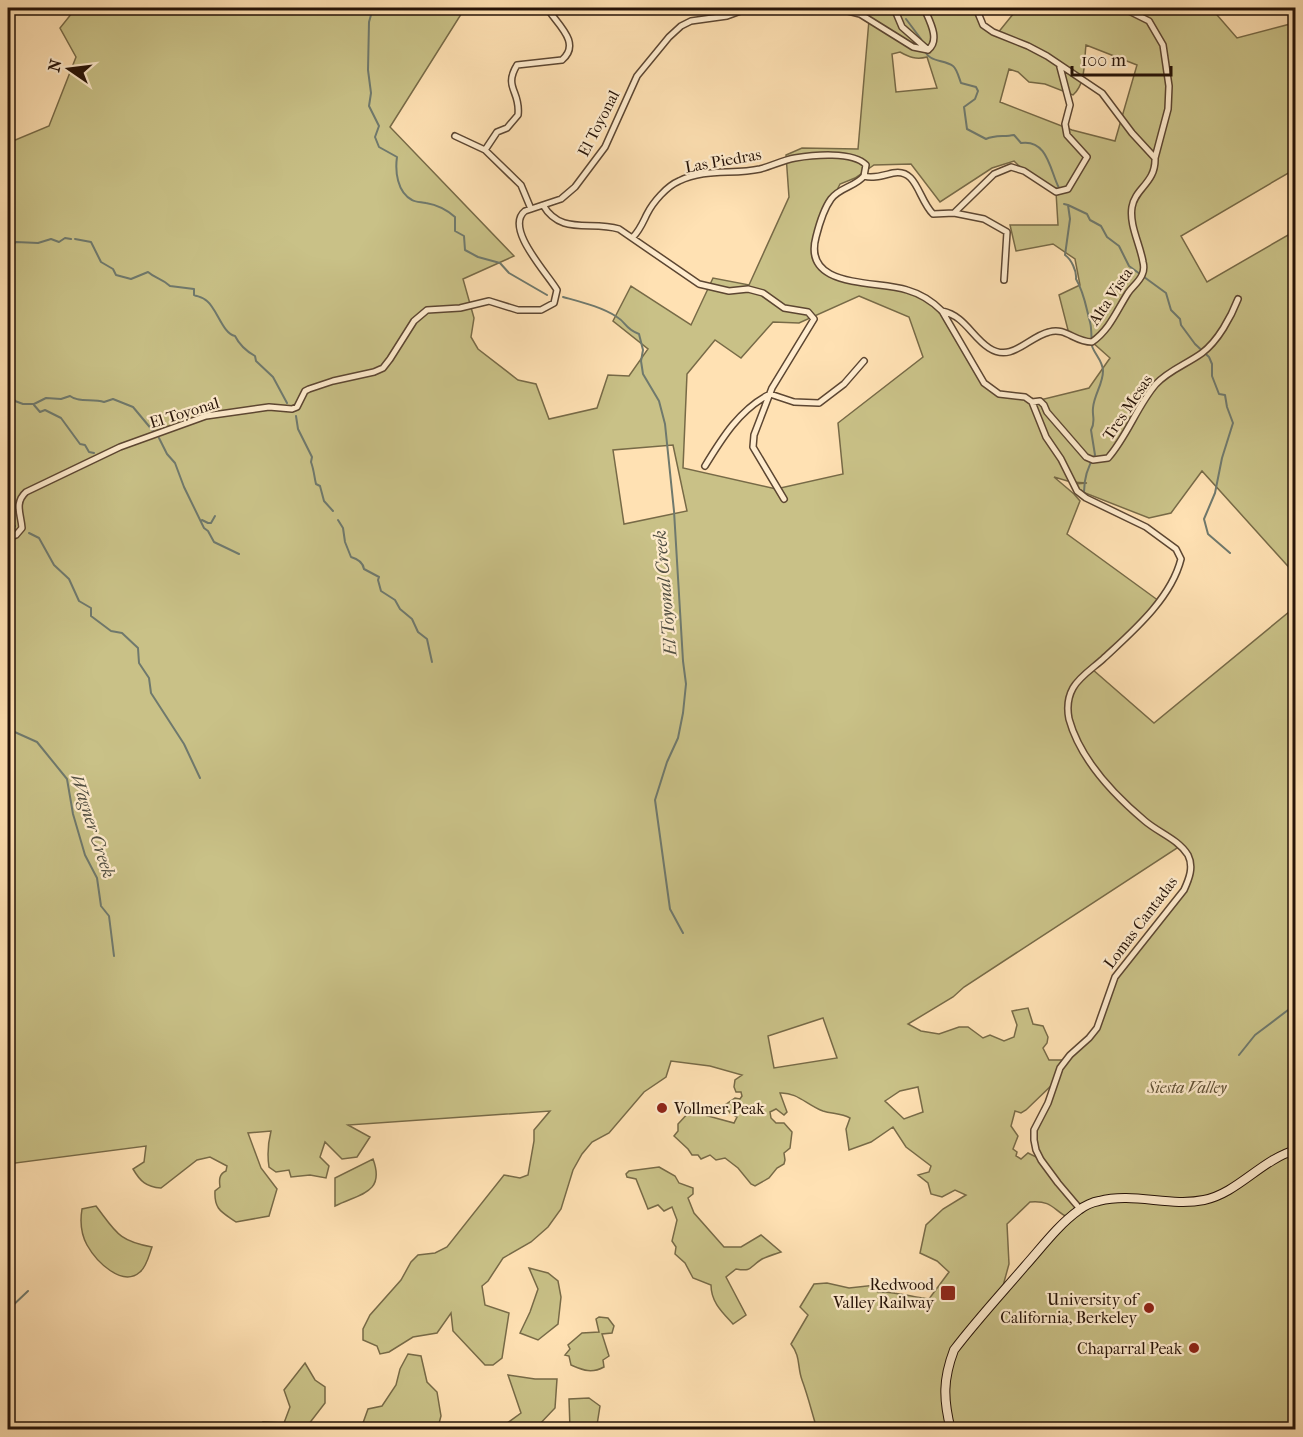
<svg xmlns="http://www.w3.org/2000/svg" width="1303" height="1437" viewBox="0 0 1303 1437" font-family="'IM FELL French Canon',serif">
  <rect width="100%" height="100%" fill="#ffe1b3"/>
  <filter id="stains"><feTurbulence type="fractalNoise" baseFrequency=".00333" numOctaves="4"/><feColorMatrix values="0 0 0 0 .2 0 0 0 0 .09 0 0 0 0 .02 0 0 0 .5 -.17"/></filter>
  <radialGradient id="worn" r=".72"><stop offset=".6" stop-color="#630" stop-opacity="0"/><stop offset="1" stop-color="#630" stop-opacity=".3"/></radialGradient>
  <path fill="#c9c187" stroke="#776a47" stroke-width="1.5" fill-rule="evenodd" d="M76 8H465L390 127 514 256 463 279 474 318 471 337 478 349 518 380 536 384 549 419 597 408 608 375 629 376 648 349 613 321 631 286 691 325 713 278 749 285 789 197 786 155 802 148 858 149 869 20 860 14V8H976L983 25 997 34 1018 8H1211L1237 38 1290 24 1295 16V181L1290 172 1181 236 1207 282 1295 231V574L1202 471 1171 513 1149 518 1080 491 1075 484 1087 483 1071 482 1054 477 1074 494 1080 501 1067 534 1159 601 1092 669 1154 723 1295 607V1429H817C812 1413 808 1396 802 1380 797 1366 801 1357 791 1344L808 1315 800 1307 814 1284 827 1283 849 1288 876 1285 878 1292C894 1291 912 1297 929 1299L949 1272 937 1261 920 1253 926 1225 943 1209 966 1195 955 1190 942 1197 931 1194 928 1183 918 1175 929 1172 931 1166 906 1147 893 1127 871 1142 849 1150 846 1129 850 1118C841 1113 832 1114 823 1111 807 1105 797 1092 780 1093L787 1112 784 1115 776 1109 770 1112 771 1118 776 1123H784L792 1132 790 1148 784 1153 785 1160 784 1164 777 1168 769 1178 755 1186 751 1184 738 1168 725 1158 716 1160 710 1155 701 1159 698 1155H692L688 1149 674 1136 678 1131V1124L690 1111 734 1123 737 1117 730 1113 725 1105 735 1098 740 1099 742 1096 741 1092H736L734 1087 735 1080 742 1075 710 1066 671 1061 666 1077 644 1092 609 1133 592 1142 582 1154 573 1170 561 1209 548 1227 531 1242 503 1258 488 1281 482 1286 485 1305 509 1313 502 1358 493 1365H485L453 1331 451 1313 437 1333 413 1337 389 1352 380 1354 377 1346 363 1340V1329L370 1315 401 1280 411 1262 418 1255 435 1253 447 1247 504 1175 520 1178 528 1175 534 1141V1130L550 1111 348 1125 370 1137 357 1157 342 1159 325 1142 320 1157 329 1166 326 1178 310 1175 291 1177 289 1170 276 1172 269 1167C267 1154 268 1143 271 1131L248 1133 261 1168 277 1189 269 1216 236 1222C222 1212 214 1210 215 1191L220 1187C219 1180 219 1174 226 1171L227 1166 210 1157 197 1160 161 1188C146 1187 140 1181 133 1169L144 1162 146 1146 8 1164V143L49 126 76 57 60 28ZM1086 45 1137 65 1115 141 1072 130 1000 102 1009 69 1018 72 1029 82 1045 84 1073 95C1086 84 1084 61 1086 45ZM900 52C909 57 916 60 927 57L937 88 896 92 892 54ZM1014 161 1024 171 1056 192 1058 225H1010L1016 251 1053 244 1075 259 1080 285 1059 295 1069 334 1092 342 1110 358 1089 388 1032 402 1025 397 993 391 978 375 942 311 909 290 832 275 814 260 819 226 840 184 855 178 874 165 911 164 940 202 992 168ZM859 296 909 317 923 357 838 423 843 474 776 489 683 468 687 374 715 340 741 358 773 322 799 323ZM673 445 687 511 624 524 613 450ZM1180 846 1190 860 1189 880 1115 977 1097 1028 1065 1060H1049L1043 1048 1047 1043 1048 1037 1043 1026 1033 1024 1028 1008 1012 1011 1017 1025 1014 1037 1004 1041 990 1035 983 1038 968 1027H959L939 1034 921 1031 908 1024 953 997 964 987ZM823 1018 837 1058 774 1068 768 1036ZM1053 1084 1048 1103 1034 1130 1040 1159 1028 1153 1021 1159 1016 1156 1017 1152 1013 1149 1018 1136 1011 1126 1015 1111 1021 1113 1026 1110ZM918 1087 923 1112 904 1119 885 1101 900 1091ZM1030 1202C1054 1200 1053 1211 1069 1218L1001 1293 1009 1264 1007 1224Z
    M373 1159C386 1194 358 1194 335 1206V1178Z
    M659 1167 675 1176 679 1183 693 1188V1194L688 1198 694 1213 724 1247H741L761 1235 781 1252C775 1254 768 1256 762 1259 749 1267 753 1272 736 1269L726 1277 746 1315 733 1324C722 1312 711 1302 711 1285L693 1278 685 1263 675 1254 676 1247 672 1241 677 1220 672 1207 664 1211 658 1205 648 1209 636 1179 627 1177 626 1174 629 1171Z
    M96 1206C116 1232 118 1241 152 1247 149 1255 147 1266 140 1272 122 1288 96 1261 87 1245 81 1234 80 1221 82 1209Z
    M529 1268 548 1273 558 1281 561 1297 558 1324 538 1340 520 1333 530 1312 538 1289Z
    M599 1317 608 1318 614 1326 612 1333 602 1334 609 1356 603 1360 604 1367C591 1374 583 1370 571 1365L569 1356 565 1355 570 1349 568 1345 582 1333 599 1332 596 1319Z
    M408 1354 421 1356 427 1382 437 1392 441 1416 438 1427 435 1430 367 1429 363 1423 368 1409 382 1406 396 1385 400 1369Z
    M305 1363 315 1380 325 1387V1403L305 1429H233L238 1426 255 1427 263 1422 284 1423 290 1407 284 1390Z
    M508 1375 535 1379H557L555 1408 535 1429H499L521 1413Z
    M589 1398 600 1406 597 1425 603 1429H570L569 1399Z"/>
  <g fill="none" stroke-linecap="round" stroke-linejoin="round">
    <path stroke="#6f796d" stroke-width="2" d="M373 8 369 22 368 70 371 93 369 106 379 126 375 137 379 147 397 157C395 171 397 192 412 200 415 202 421 202 426 203 438 205 446 209 455 217V231L464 236 465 250 478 257 500 263 509 273 547 295
      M885 8H886
      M906 19 921 39 923 44
      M924 49C929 63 943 59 953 66 957 69 959 78 961 83L976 87 978 91 975 99 964 107 967 129 986 139C995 135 1004 137 1014 135L1021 143C1048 139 1050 171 1059 188
      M1064 204 1068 205 1070 219 1065 255C1071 259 1077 271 1076 279 1084 292 1086 307 1090 322 1092 329 1091 338 1092 346 1095 355 1103 361 1103 371 1103 384 1094 395 1093 408 1092 417 1096 421 1091 430L1095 455C1088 466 1084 479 1084 492L1087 496
      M1068 205 1087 214 1090 220 1101 226 1107 237 1119 246 1129 266 1166 293 1171 310 1180 319 1181 325 1195 344 1209 357 1212 364V376L1219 394 1225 395 1227 407 1233 423 1222 458 1215 493 1204 519 1208 534 1230 553
      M75 239 91 242 101 262 113 269 116 275 131 279 148 272C156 279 161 278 170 286L194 289V295C199 297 203 297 207 301 217 309 223 334 235 336 240 346 246 351 255 356L256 361 273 377 287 403
      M8 249 16 242 38 243 51 239 59 242 65 238 71 239
      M563 297C581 302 602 307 617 317 627 323 624 328 639 334L643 350 641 361 643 374 659 401 665 424 674 511 683 661 686 684 683 713 678 738 667 762 655 800 670 909 683 933
      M8 392 11 394 15 401 23 404H34L46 398 61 399 70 396C79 403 93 398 104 402L113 399 133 407 153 431
      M34 405 40 412 45 410 61 418 80 444 85 445 89 452 94 453
      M296 416 298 429 312 457 311 462C314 470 314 476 316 484L320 486 324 501 333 511
      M159 438 167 454 175 463 184 487 204 528 208 531 214 542 239 554
      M202 520 208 523H211L215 516
      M338 520 343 528 345 542 351 557C358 559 363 562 364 569L379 577 378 580 381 591 395 600 400 609 412 619 418 632 427 639 432 662
      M8 523 15 526
      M29 533 39 538 54 565 69 579 79 601 91 608V616L111 631 122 633 138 648 139 663 149 678 151 693 184 744 200 778
      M8 729 37 742 67 779 73 814 85 855 97 878 101 906 109 916 114 956
      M1239 1055 1255 1035 1296 1004
      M8 1310 28 1291"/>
    <defs>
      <path id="street" d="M836 8 860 14 913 47 928 50
        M894 8 902 27 927 49
        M924 8C929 20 941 40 928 50
        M1123 8 1149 21 1163 45 1169 86 1168 109 1155 158
        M455 136 485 150 521 185 531 209
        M485 150 497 132 507 128 518 115C521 91 503 88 517 65L562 60C582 43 557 24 547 8
        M864 176C855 187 840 187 831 199 823 210 819 225 816 237 802 289 875 280 907 290 921 294 932 301 942 311L984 383 999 394 1025 397 1032 402 1046 437 1061 459 1077 491 1086 498 1146 527 1176 549 1181 559C1171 599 1132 632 1103 659 1093 668 1079 677 1073 688 1068 697 1067 709 1069 719 1080 759 1114 795 1145 821 1159 833 1178 839 1188 855 1194 867 1189 879 1184 890L1115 977 1097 1028 1089 1038 1070 1055 1060 1068 1048 1103 1034 1130V1140L1036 1150 1041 1160 1058 1183 1080 1209
        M864 176C873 179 884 175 893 173 917 168 918 199 933 214L954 213 994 174 1011 167 1024 171 1056 192 1068 189 1087 157 1067 135 1065 124 1070 105 1060 67
        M543 205C561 236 591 220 619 229L699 284 729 291 748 289 763 293 784 308 808 312 814 319 772 388 754 435 753 447 784 499
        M954 213 984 219 1007 232 1004 280
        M633 237C640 230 643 222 647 214 653 202 667 186 679 181 705 168 733 175 760 169 772 166 783 160 795 158 813 155 853 151 866 165L864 176
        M942 311C965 316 971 336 989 348 1012 363 1028 337 1049 332 1066 327 1074 342 1092 342 1110 329 1116 312 1128 293 1132 287 1139 282 1142 275 1144 271 1144 266 1143 262 1140 244 1129 225 1132 207 1135 188 1156 183 1155 158L1132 133 1102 93 1047 56 1028 46 993 32 983 25 976 8
        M1032 402 1040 401 1044 405 1047 412 1086 457 1093 460 1108 458C1128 435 1137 406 1156 384 1169 370 1187 364 1202 353 1218 341 1231 317 1238 299
        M705 466C722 438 740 409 770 394L794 402 819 403 844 384 864 361
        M8 538 16 535 22 528C21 514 14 503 26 492L120 447 206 416 269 407 292 409 297 407 305 391 309 389 333 381 374 372 383 368 390 359 414 321 427 310 460 308 489 301 518 310H541L554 303 557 290C547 273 504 228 525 211L561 199 575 187 605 147 637 76 669 37 681 26 691 21 727 16 749 8"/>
      <path id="secondary" d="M951 1430C943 1399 943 1379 954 1350 976 1321 1001 1294 1025 1266 1042 1247 1058 1225 1079 1210 1084 1206 1093 1202 1099 1201 1133 1192 1170 1207 1204 1200 1238 1193 1262 1159 1296 1150"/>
    </defs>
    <use href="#street" stroke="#5c4632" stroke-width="8"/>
    <use href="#secondary" stroke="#251207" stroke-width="10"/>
    <use href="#street" stroke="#ffecce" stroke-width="5"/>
    <use href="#secondary" stroke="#ffecce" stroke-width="8"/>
  </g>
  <g fill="#8f2418" stroke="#ffecce" stroke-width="2">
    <circle cx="662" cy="1108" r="6"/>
    <rect x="940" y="1285" width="16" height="16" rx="3"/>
    <circle cx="1149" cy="1308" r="6"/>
    <circle cx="1194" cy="1348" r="6"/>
  </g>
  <g text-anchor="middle" stroke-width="4.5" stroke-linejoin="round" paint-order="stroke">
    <g font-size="16" fill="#251207" stroke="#ffecce">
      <text transform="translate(598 123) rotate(-63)" y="6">El Toyonal</text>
      <text transform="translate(723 160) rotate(-10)" y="6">Las Piedras</text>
      <text transform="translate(1110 296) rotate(-56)" y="6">Alta Vista</text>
      <text transform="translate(1127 407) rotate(-56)" y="6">Tres Mesas</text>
      <text transform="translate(184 412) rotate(-17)" y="6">El Toyonal</text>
      <text transform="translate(1140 922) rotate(-53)" y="6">Lomas Cantadas</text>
    </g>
    <g font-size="16" font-style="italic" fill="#5e4f34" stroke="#ffecce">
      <text x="1187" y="1093">Siesta Valley</text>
    </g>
    <g font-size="16" fill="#251207" stroke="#ffecce" text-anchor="end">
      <text x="674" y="1114" text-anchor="start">Vollmer Peak</text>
      <text x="934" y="1290">Redwood<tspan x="934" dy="18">Valley Railway</tspan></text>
      <text x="1137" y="1305">University of<tspan x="1137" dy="18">California, Berkeley</tspan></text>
      <text x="1182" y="1354">Chaparral Peak</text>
    </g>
    <g font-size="18" font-style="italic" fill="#504e42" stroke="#ffecce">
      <text transform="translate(665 593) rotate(-95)" y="6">El Toyonal Creek</text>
      <text transform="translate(93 826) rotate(72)" y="6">Wagner Creek</text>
    </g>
  </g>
  <rect width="1303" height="1437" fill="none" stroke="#ffe1b3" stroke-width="30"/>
  <rect x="9" y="9" width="1285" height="1419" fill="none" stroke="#251207" stroke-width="3"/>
  <rect x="15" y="15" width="1273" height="1407" fill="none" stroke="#251207" stroke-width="1.5"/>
  <g transform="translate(69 69) rotate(284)" stroke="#ffecce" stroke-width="4.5" paint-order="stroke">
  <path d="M0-4.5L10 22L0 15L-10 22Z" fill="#251207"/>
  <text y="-9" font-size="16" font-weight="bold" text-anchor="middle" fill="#251207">N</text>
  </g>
  <path d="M1072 66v9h99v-9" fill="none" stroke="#251207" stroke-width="3"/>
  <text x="1081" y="66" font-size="18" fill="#251207" stroke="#ffecce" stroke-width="4.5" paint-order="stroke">100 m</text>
  <rect width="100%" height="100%" filter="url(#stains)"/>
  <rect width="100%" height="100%" fill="url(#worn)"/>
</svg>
